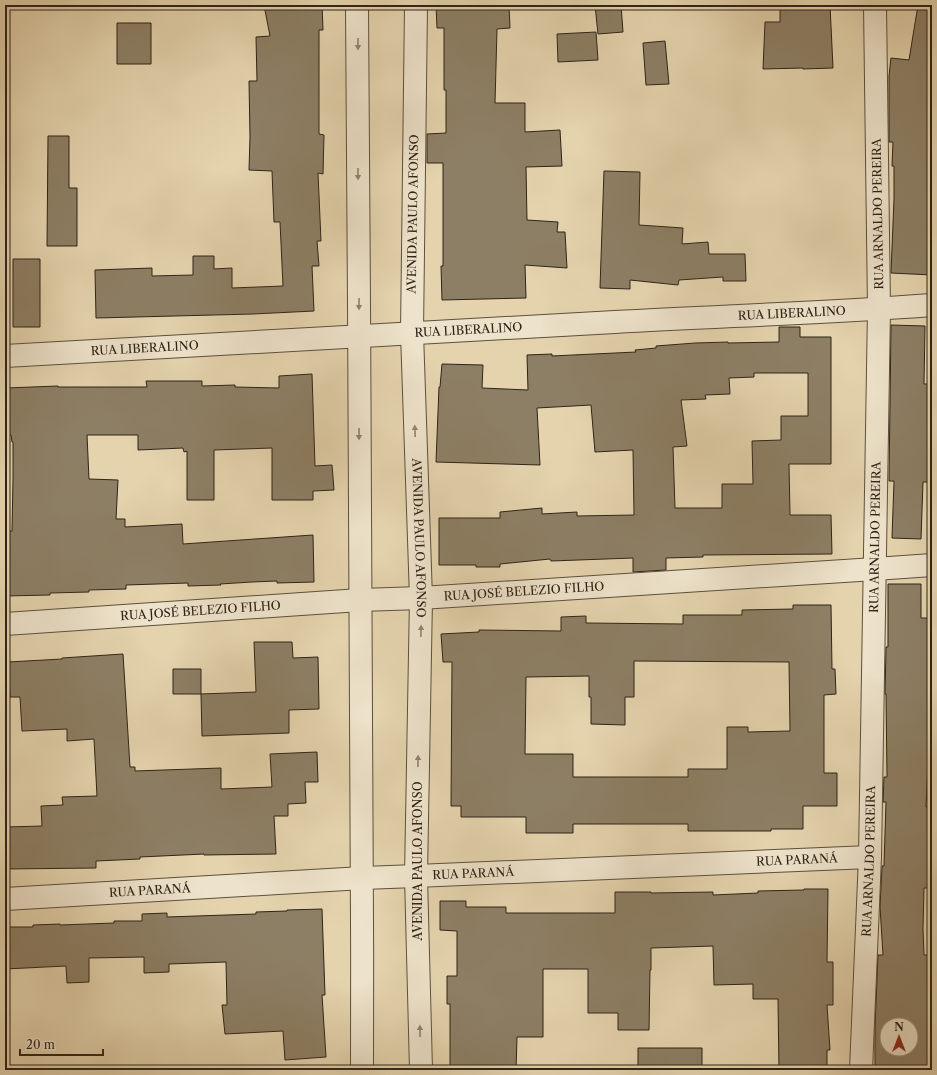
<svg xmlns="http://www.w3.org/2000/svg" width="937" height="1075" viewBox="0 0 937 1075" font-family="'Libre Caslon Text',serif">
  <rect width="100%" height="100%" fill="#e4d3ad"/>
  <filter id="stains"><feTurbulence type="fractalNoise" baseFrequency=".005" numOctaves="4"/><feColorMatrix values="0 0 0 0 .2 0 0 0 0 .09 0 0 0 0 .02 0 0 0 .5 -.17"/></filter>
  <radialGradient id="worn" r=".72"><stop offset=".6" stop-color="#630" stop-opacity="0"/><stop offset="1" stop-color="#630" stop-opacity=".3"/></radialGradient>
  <path fill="#8d7f65" stroke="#2e2418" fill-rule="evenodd" d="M264 5H322L323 30H319V134L324 135 323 174 318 173 321 241H317L319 266H312L314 311 253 314 96 318 95 270 152 268V276L193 275V256H214V269L232 268V288L283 286 280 222H274L272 171 249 170 250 137 249 81H257L256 37 270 36Z
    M436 5H460V7L509 6 510 28 497 29 495 103H525V132L560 130 562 166 526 167 527 220 558 222 557 232H565L567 268 525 265 526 298 442 300 441 266H443V163H427V134L446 133V90H444V28H437Z
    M595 5H621L623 32 598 34Z
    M780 5H830L833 68 803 69V68L763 69 765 22H780Z
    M918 5H932V275L891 273 894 199V166H892L893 142H889V76L891 58 909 60Z
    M117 23H151V64H117Z
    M596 32 598 60 558 62 557 34Z
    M665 41 669 84 646 85 643 43Z
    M48 136H69V188H77V246H47Z
    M604 171 640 172 639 225 683 228 682 244 708 242 709 254H745L746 281H723V277L679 280 678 285 630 280V289L600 288Z
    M13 259H40V327H13Z
    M891 325 925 326 924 384H929L928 410H932V482H923L921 539 892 538 894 481H889Z
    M779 327H800V337H831V464H789L790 515H831L832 554 703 555V557L666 558V570L633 572V558L551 561 550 559 500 564V567H476V565H439V518H500V512L542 508V514L577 512V516L634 515 633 450 595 452 591 405 537 408 540 465 436 462 439 387H440L442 364 483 365 482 388 528 390 527 355 552 354V356L636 352 635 350 656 348V346L695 343 728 342V343L779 342ZM754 373H808V416H781V440L752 441 753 484H722V508H675L673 447 687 446 681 400 706 399 705 395 730 394 729 378 754 377Z
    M312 374 315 466 332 465 334 490 313 491V500H272V448L214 450V500H187V451L184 452 183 448 138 450V435H87L89 479 118 480 116 519H125V527L182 524 183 544 313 535 314 582 277 583V581L252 582 220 584 221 585 188 586V583L126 585V589L89 590V592L50 593V595L5 596V531H12L13 479V442H12L11 435H5V388L58 386V387H147L146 381H202V386L235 385V387L279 388V376Z
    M888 584H921V618H932V764H928L926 807H932V888H924L923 929 924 955H932V1069L907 1068V1070H885V1068H875V1028L878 955H883L880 907 882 866H884L886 802H883L884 777H887L886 694H885L886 647H888ZM887 1025H911V1049H887Z
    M793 605H831L832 669H835L836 694 824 695V773H837V806H803V829H771V831H688V824H573V833H526V817H461V806H451L452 662H443L441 634 479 632V630L561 631V617L586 616V623L683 624V615H742V610L793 609ZM634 661 789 662 790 731 748 732V727H727V769H688V777H573V754H525L526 677 589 676V697H591V724L625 725V697H634Z
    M254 642H292L293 658 318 657 319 709 289 710V733L202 736 201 694 256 692Z
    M123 654 130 767H135V771L221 768V789L272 787 270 754 317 752 318 782H305L306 803 288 804V816H274L276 854 204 855V854L140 857V859L96 861V868L5 869V827L42 826 41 806 63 805 62 797 97 796 94 739 67 741V729L22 731 20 697H10L8 662 62 659V658Z
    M173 669H201V694H173Z
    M804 889H828L827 962H833V1005H827L830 1050H827V1070H779L778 999H753V984L714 985 713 946 651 948V970H650L649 1030H618V1013H588V969H543V1037H517L516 1070H450V1004H447V976H457V931L440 930V901H466V907H506V913H615V892H651V893L713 892V895L758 893V891L804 890Z
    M322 909 325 995H322L326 1057 285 1060 283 1031 225 1034 222 1005H227L226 962 169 964V972L144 973V957L89 958V982L67 983 66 966 5 969V927H33V925L60 924V925L114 923V921H142V914L167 913V917L256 914V912L287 911V910Z
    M638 1048H702V1070H638Z"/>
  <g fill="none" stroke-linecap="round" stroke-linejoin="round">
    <defs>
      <g id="street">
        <path d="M357 5C359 360 363 715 362 1070"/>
        <path id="s1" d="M416 5 412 333 421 598 416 876 421 1070"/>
        <path id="s2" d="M5 356C208 345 412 333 615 322 721 316 827 313 932 305"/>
        <path id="s3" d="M5 624 360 600 421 598 875 569 932 565"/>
        <path id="s4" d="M5 899 363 878 416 876 870 857"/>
        <path id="s5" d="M861 1070 870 857 879 309 875 5"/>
      </g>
    </defs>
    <use href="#street" stroke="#5c503d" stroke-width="24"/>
    <use href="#street" stroke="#ede2ca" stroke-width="22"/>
  </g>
  <defs><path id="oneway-solid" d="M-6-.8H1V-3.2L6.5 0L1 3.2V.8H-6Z"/></defs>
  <g fill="#8e8371">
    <use href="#oneway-solid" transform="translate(358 44) rotate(90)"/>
    <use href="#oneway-solid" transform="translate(358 174) rotate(90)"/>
    <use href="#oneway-solid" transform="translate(359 304) rotate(90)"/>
    <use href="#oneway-solid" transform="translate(415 431) rotate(-92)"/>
    <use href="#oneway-solid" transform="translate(359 434) rotate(90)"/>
    <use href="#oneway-solid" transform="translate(421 631) rotate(-89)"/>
    <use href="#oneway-solid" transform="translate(418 761) rotate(-89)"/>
    <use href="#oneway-solid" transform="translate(420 1031) rotate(-91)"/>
  </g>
  <g text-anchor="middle" stroke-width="3.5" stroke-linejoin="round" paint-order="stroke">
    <g font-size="12" fill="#2e2418" stroke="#ede2ca">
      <text transform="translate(413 214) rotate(-89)" y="4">AVENIDA PAULO AFONSO</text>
      <text transform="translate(878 214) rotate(-91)" y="4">RUA ARNALDO PEREIRA</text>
      <text dy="4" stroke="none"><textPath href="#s2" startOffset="788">RUA LIBERALINO</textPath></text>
      <text dy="4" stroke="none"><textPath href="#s2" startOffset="464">RUA LIBERALINO</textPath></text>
      <text dy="4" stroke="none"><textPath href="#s2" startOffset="140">RUA LIBERALINO</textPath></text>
      <text dy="4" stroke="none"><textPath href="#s1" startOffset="533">AVENIDA PAULO AFONSO</textPath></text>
      <text dy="4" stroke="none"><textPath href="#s5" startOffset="533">RUA ARNALDO PEREIRA</textPath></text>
      <text dy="4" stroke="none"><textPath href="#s3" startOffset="520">RUA JOSÉ BELEZIO FILHO</textPath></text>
      <text dy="4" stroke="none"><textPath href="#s3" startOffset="196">RUA JOSÉ BELEZIO FILHO</textPath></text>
      <text dy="4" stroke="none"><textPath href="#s4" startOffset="793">RUA PARANÁ</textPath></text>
      <text transform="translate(418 861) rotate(-90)" y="4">AVENIDA PAULO AFONSO</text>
      <text dy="4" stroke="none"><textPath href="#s5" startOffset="209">RUA ARNALDO PEREIRA</textPath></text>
      <text dy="4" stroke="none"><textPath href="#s4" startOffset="469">RUA PARANÁ</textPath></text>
      <text dy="4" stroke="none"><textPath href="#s4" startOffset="145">RUA PARANÁ</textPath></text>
    </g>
  </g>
  <rect width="937" height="1075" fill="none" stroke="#e4d3ad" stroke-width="20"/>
  <rect x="6" y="6" width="925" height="1063" fill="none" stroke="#2e2418" stroke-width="2"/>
  <rect x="10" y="10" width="917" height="1055" fill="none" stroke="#2e2418"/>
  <g transform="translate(899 1037)"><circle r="19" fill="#ede2ca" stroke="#a19683"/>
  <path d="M0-3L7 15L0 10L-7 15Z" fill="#8f2418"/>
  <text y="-6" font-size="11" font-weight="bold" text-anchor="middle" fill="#2e2418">N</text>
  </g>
  <path d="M20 1049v6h83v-6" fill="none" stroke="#2e2418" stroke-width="2"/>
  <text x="26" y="1049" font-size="12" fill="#2e2418" stroke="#ede2ca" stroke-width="3" paint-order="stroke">20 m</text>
  <rect width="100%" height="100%" filter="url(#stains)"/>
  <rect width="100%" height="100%" fill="url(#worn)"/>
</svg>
